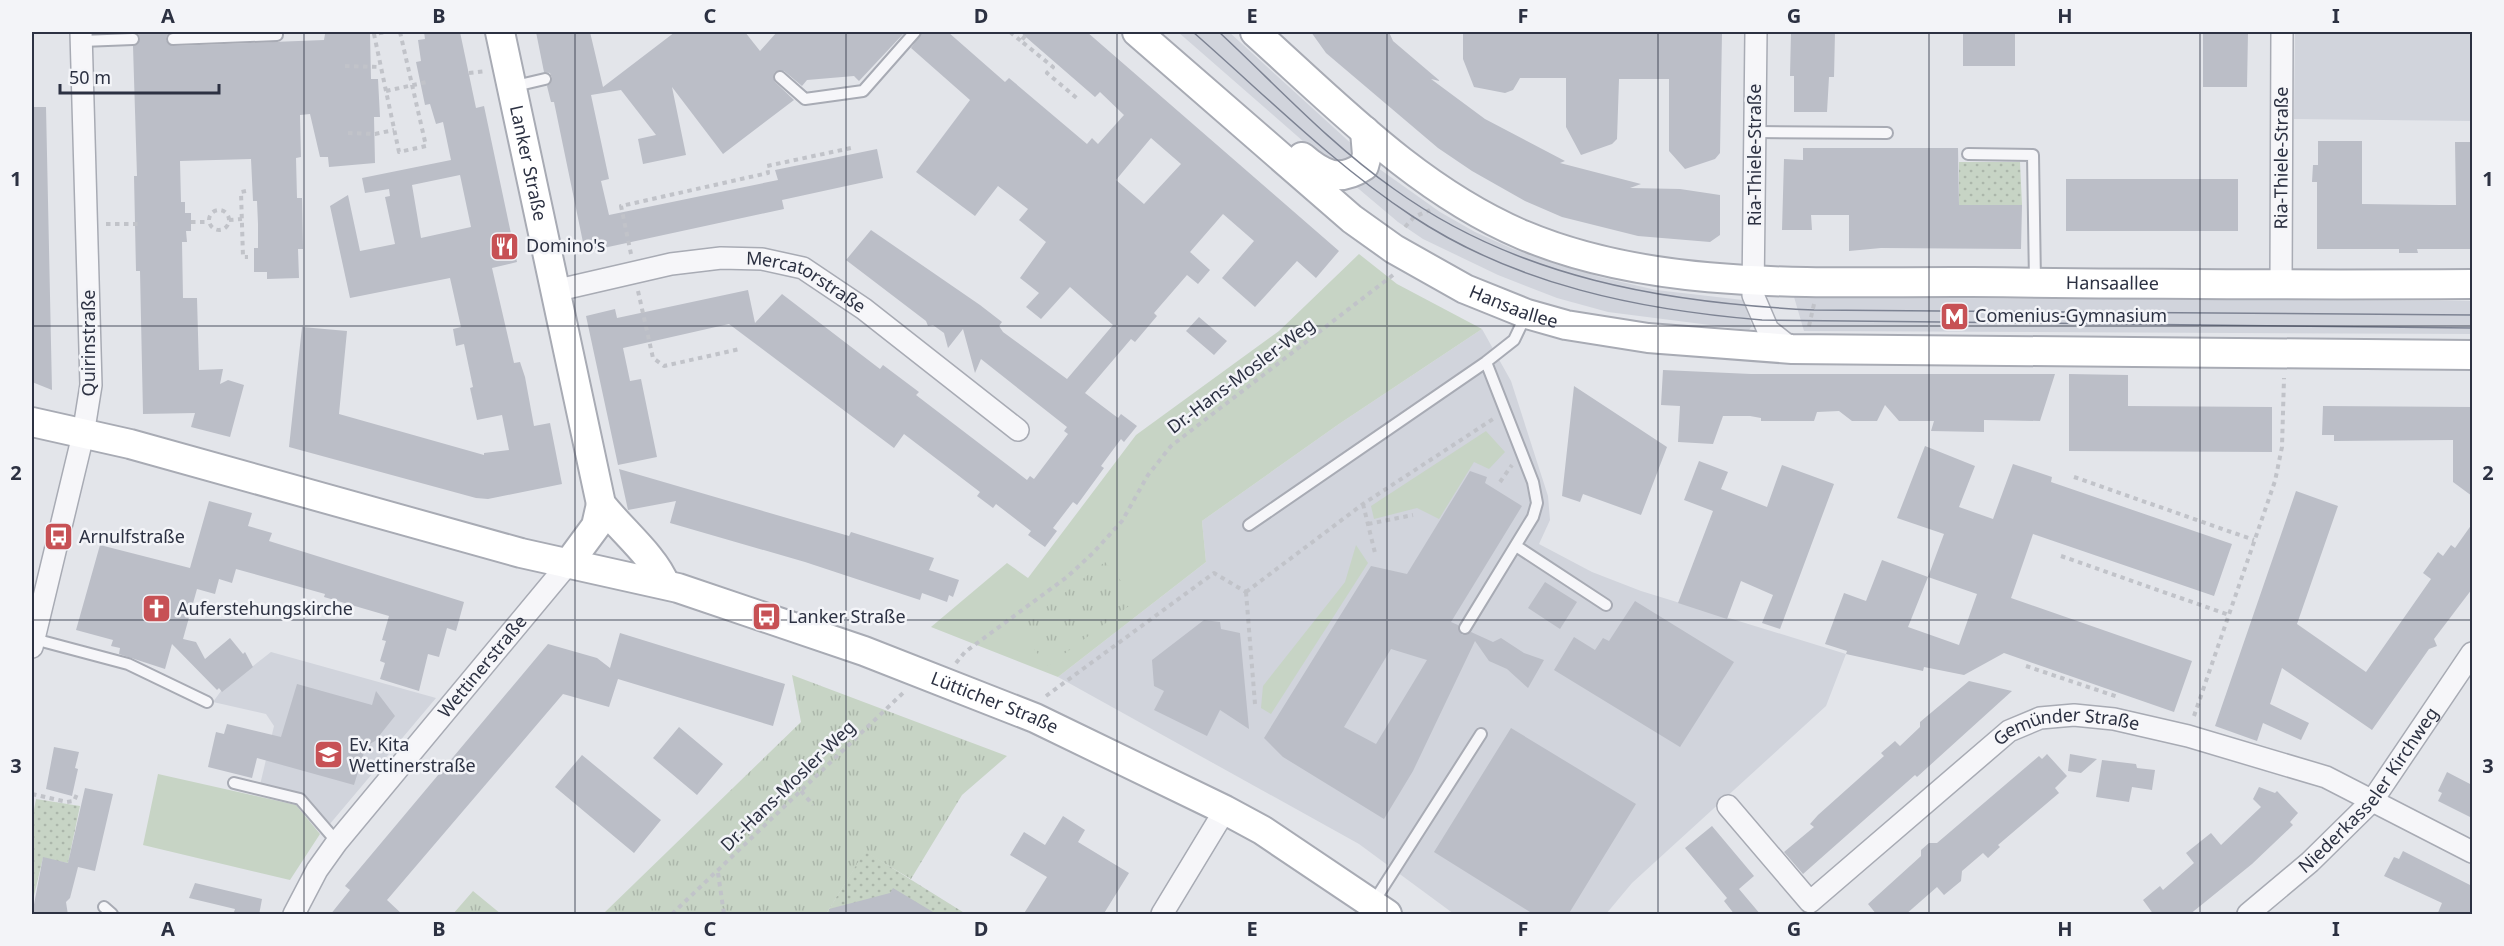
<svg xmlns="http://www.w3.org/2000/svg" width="2504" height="946" viewBox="0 0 2504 946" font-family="'Noto Sans',sans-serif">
  <defs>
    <pattern id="park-tufts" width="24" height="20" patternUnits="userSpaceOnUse" patternTransform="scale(1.5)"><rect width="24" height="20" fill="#c7d4c5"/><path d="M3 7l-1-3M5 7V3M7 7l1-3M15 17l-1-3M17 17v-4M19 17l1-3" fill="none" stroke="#abb6aa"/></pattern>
    <pattern id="garden-dots" width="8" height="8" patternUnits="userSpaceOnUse" patternTransform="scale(1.5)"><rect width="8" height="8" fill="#c7d4c5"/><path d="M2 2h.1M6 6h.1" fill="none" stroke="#abb6aa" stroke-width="1.8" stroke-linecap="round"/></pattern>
  </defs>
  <rect width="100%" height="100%" fill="#e3e5ea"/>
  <path fill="#d1d4dc" d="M1178 32H1229L1378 168 1440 212 1475 232 1513 249 1600 277 1656 290 1743 300 1752 326 1749 330 1608 312 1557 298 1498 275 1423 239 1398 222 1328 163Z
    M2295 32H2472V121L2294 119Z
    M1794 297 2472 301V334L1804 331Z
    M1482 329 1511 381 1548 496 1550 520 1539 544 1592 572 1641 591 1846 654 1826 706 1632 883 1606 914H1454L1359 844 1058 677 1206 562 1202 521 1339 424Z
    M271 652 436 698 329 825 305 795 260 785 274 726 266 714 213 702 221 691Z"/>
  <path fill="#c7d4c5" d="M1359 254 1397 284 1482 329 1339 424 1202 521 1206 562 1058 677 931 627 1007 563 1028 578 1136 435 1279 331Z
    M1486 431 1505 452 1489 469 1474 462 1439 519 1417 508 1374 519 1371 506Z
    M1356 545 1368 563 1271 714 1261 708 1263 686 1345 582Z
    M158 774 296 805 320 834 290 880 143 845Z"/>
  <path fill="url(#park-tufts)" d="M1105 562 1137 600 1048 666 1017 629Z
    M792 675 1007 756 962 795 911 879 865 852 826 914H603L801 722Z
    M473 891 501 914H453Z"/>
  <path fill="url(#garden-dots)" d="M1959 162H2020L2022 205H1959Z
    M36 799 80 806 68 863 43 858 32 904V820Z
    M865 851 966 914H826Z"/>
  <path fill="#bbbec7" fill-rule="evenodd" d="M133 32H173L167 35 166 40 173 46 324 40 325 34 370 33 371 79H378L380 117H374L375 163 329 167 328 157H320L310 114 300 115 301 157 296 158 297 198H302L303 249H298L299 278 267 279V272H254V248H258V224L257 201H253L251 159 180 161 181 202H185V213H191V231H186L187 242H182L183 298H197L199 370 223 369 220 384 228 380 244 385 230 437 191 427 195 413 143 414 140 271H136L134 176H137L133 46 140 39 139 35Z
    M424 32H460L476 108 484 106 517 262 492 268 514 363 520 362 525 377 534 426 550 423 562 484 488 499 476 498 289 447 302 327 347 331 339 414 484 455V453L509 450 502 415 477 420 470 388 473 387 464 344 456 346 453 329 461 327 450 278 350 298 330 206 348 195 360 251 395 244 385 197 390 196 389 189 365 193 362 178 451 160 443 122 436 124 430 104 425 105 416 62 421 61 418 40 425 39ZM460 175 471 227 421 238 412 185Z
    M536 32H590L603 87 675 32H745L760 51 777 32H905L859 81 854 76 807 80 802 86 784 71 775 72 773 76 775 82 794 100 723 154 672 87 686 155 643 164 638 139 656 135 621 90 591 95 609 179 601 181 609 215 778 180 775 170 877 149 883 178 782 200 784 209 585 252 554 102H551L547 86 552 78 550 73 544 72Z
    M922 32H948L1005 82 1009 78 1087 144 1092 138 1098 144 1124 115 1100 92 1095 97 1020 32H1087L1339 251 1316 278 1297 261 1255 307 1222 278 1254 241 1223 214 1190 252 1210 270 1198 284 1187 275 1154 313 1157 316 1135 342 1131 339 1085 393 1118 418 1121 414 1137 426 1124 442 1121 439 1101 466 1104 468 1077 505 1073 502 1053 528 1057 531 1045 547 1028 535 1031 531 996 504 993 508 977 496 980 492 904 434 894 448 729 324 623 348 630 381 641 379 657 457 618 465 586 316 615 309 617 318 748 290 755 323 782 294 880 369 883 365 919 392 916 395 1027 480 1030 476 1034 479 1068 434 1064 431 1067 427 981 359 975 373 963 329 948 348 944 333 933 325 928 326 926 321 846 260 871 230 980 305 1002 322 999 326 1003 332 1067 379 1113 325 1070 287 1041 319 1026 307 1039 293 1020 278 1046 242 1019 220 1028 209 998 186 975 216 916 172 970 100 911 48ZM1151 138 1181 164 1144 204 1116 180Z
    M1311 32H1389L1393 41 1440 81 1431 79 1485 119 1565 161 1560 163 1641 184 1630 188 1680 189 1720 195V235L1710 242 1638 236 1562 217 1525 201 1472 171 1438 148 1326 53Z
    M1463 32H1722L1720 153 1715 159 1685 169 1669 151V79H1619L1617 139 1612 144 1581 155 1566 127V78H1520L1513 90 1505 93 1474 87 1463 59Z
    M1791 32H1835L1834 77H1829L1827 112H1794V76H1790Z
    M1963 32H2015V66H1963Z
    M2203 32H2248L2247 87H2203Z
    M32 107H46L52 390 32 382Z
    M2318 141H2362V204L2439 205H2456L2455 142H2472V249H2417L2418 253H2399V249H2317V182H2312L2313 165H2318Z
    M1803 148H1958L1959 205H2022L2021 249 1881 248 1849 251V215H1811L1812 230H1782L1784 159 1803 160Z
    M2066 179H2238V231H2066Z
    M1199 317 1227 341 1214 355 1186 331Z
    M1663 370 1751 374H2055L2040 421 1984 420V432L1931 431 1934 421H1899L1885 405 1877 421H1852L1839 411 1817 412 1814 421H1761V418L1750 416H1723L1713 444 1678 442 1680 406 1661 405Z
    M2069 374 2128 375V406L2272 407V452L2069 451Z
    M1574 386 1667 447 1641 515 1583 494 1580 502 1562 496Z
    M2323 406 2472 407V496L2453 482V440L2334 441V435H2322Z
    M1925 446 1975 466 1959 507 1993 519 2013 464 2052 477 2051 482 2232 544 2214 596 2033 534 2011 598 2192 661 2174 712 2004 653 1964 675 1924 667 1923 671 1846 654 1847 651 1825 644 1844 593 1866 601 1882 560 1928 577 1944 534 1897 518ZM1928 577 1977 594 1959 645 1908 627Z
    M1699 461 1728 472 1721 489 1767 507 1782 465 1834 484 1780 629 1762 623 1773 595 1741 581 1727 619 1678 603 1713 511 1684 500Z
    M619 469 849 536 851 532 934 558 929 570 959 580 953 597 949 595 947 602 922 593 920 600 805 562 670 523 676 501 628 510Z
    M1470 471 1487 477 1485 483 1522 506 1451 622 1458 625 1462 635 1471 632 1493 642 1501 638 1524 653 1544 660 1528 688 1507 669 1489 661 1475 641 1413 771 1384 819 1283 757 1264 738 1371 566 1407 574ZM1391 649 1427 660 1376 744 1344 727Z
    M2296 491 2338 506 2297 624 2366 672 2431 579 2423 573 2438 552 2443 556 2451 545 2455 548 2472 524V589L2434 639 2437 646 2429 649 2372 730 2282 668 2270 704 2309 723 2301 740 2263 723 2257 741 2215 726Z
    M209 501 252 513 248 526 272 533 269 541 464 602 456 631 447 628 439 657 428 654 419 691 380 679 385 663 380 661 386 641 382 640 389 616 324 597 325 594 236 569 232 583 219 579 215 594 197 589 183 639 196 642 205 659 230 638 243 654 245 652 253 667 222 692 219 688 217 690 172 644 165 669 119 654 120 648 111 646 113 640 76 630 100 545 190 568Z
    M1545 582 1577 602 1560 629 1528 608Z
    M1635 601 1734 662 1680 747 1554 670 1574 637 1595 650 1603 638 1609 641Z
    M1204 620 1220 622 1221 629 1240 633 1249 729 1220 710 1207 736 1154 710 1164 691 1154 686 1152 660Z
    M620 633 785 684 773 726 618 679 609 707 563 694 387 900 403 915H330L350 890 345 886 548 644 597 658 610 668Z
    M1969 681 2012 691 1917 777 1915 775 1898 790 1803 874 1784 852 1814 827 1810 824 1818 815 1884 756 1881 753 1895 741 1900 746 1920 727V722Z
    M297 684 372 705 376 691 395 716 375 741 366 746 354 785 257 758 252 778 208 767 216 732 224 734 227 724 281 737Z
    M679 727 723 764 697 795 653 758Z
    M1511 728 1636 804 1568 915H1535L1434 852Z
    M54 747 79 752 75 768 78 769 72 796 46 789Z
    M2047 754 2067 776 2055 788 2059 793 1998 845 2000 847 1988 858 1983 853 1962 871 1961 881 1944 895 1937 887 1905 915H1877L1868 904 1921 856V850L1929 843H1937L2039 756 2042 759Z
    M2070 754 2097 759 2081 773 2068 771Z
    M582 755 661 820 634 853 555 787Z
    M2102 760 2136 764 2137 768 2155 770 2152 790 2132 787 2129 802 2096 797Z
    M2447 772 2472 785V818L2438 801 2442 793 2438 791Z
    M2259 787 2275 793 2277 791 2298 813 2290 822 2293 825 2252 864 2189 915H2154L2143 900 2160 886 2163 890 2194 863 2186 853 2211 833 2221 845 2261 807 2253 799Z
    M85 788 113 794 95 871 78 867 70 898 66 902 68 915H32L43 857 68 863Z
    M1063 816 1085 830 1078 842 1129 873 1103 915H1023L1047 877 1010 855 1024 832 1045 845Z
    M1712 826 1754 876 1739 889 1761 915H1735L1724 901 1727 898 1685 848Z
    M2403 851 2472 886V915H2437L2442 903 2384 876 2394 857 2399 859Z
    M195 883 262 899 259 915H233L235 909 189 898Z
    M893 888 938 915H830L829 909 890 893Z"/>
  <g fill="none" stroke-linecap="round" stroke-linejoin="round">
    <defs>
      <path id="lane" d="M173 39 277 35V32
        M82 41 133 39
        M780 77 805 99 863 91 915 32
        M511 87 545 79
        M1755 132 1887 133
        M1968 154 2033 155 2035 282
        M1249 525 1486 362 1514 340 1526 315
        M1516 546 1606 605
        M1465 628 1533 517 1537 503 1533 482 1486 362
        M34 639 128 664 207 702
        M234 783 300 799 337 842
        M1373 903 1481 734
        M104 907 112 914"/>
      <g id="street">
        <path d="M1756 32 1753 295 1768 330 1792 349"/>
        <path id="s1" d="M2281 286 2282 32"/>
        <path id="s2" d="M554 291 671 264 721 258 762 259 803 268 864 309 1018 430"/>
        <path d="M32 647 83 435 91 385 81 32"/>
        <path id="s3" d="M1728 806 1810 902 2009 731 2040 718 2074 715 2114 719 2188 736 2326 777 2472 852"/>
        <path id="s4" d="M294 914 317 870 337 842 568 564"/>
        <path d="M1162 914 1225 810"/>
        <path id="s5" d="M2248 914 2310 862 2372 801 2472 653"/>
      </g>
      <g id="secondary">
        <path id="s6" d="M500 32 601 504C620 529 654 556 665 584"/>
        <path id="s7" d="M1137 32 1352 219 1394 249 1465 289 1527 314 1566 325 1648 338 1792 349 2472 355"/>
        <path id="s8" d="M1255 32C1337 106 1419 191 1523 235 1660 293 1827 281 1972 282 2139 284 2306 285 2472 284"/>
        <path d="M1302 157C1323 175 1339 183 1364 166L1367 155 1365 131"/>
        <path id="s9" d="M32 422 130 444 521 553 678 588 864 651 1035 718 1225 810 1262 830 1387 914"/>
        <path d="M568 564 596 526 601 504"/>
      </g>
    </defs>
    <use href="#lane" stroke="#a8abb4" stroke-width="14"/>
    <use href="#street" stroke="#a8abb4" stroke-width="24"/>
    <use href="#secondary" stroke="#a8abb4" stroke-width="32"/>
    <path stroke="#c1c3c9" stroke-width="4" stroke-dasharray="4.5 4.5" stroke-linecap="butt" d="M400 32 426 146 399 152 386 91 427 82
      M1010 32 1021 41
      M1025 36 1021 41 1053 67 1047 73 1079 100
      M345 66 381 67
      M469 73 486 71
      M386 91 374 34 386 32
      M348 133 375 134 394 130
      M246 191 241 192 243 257H248
      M209 220a10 10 0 1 1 20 0a10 10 0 1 1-20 0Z
      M229 220 242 219
      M191 222H208
      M106 224H139
      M1405 227 1414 217 1430 210
      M631 254 621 206 768 173 767 166 851 148
      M638 291 653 358 664 366 740 349
      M1809 326 1814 304
      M2074 477 2254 540
      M1500 482 1512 465
      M1363 504 1375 553
      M1368 524 1413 515
      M2061 556 2229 615
      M1246 592 1363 504 1493 419
      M1246 592 1255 704
      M956 663 965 652 1067 577 1093 553 1122 521 1148 475 1171 446 1393 275
      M2026 666 2118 697
      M1046 696 1214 573 1246 592
      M2194 716 2275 481 2282 447 2284 378
      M801 791 813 805
      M32 794 67 802 74 801 77 794
      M718 873 724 914
      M672 914 905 691"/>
    <use href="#lane" stroke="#f6f6f9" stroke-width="10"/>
    <use href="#street" stroke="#f6f6f9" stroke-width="21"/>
    <use href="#secondary" stroke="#fff" stroke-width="28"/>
    <path stroke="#7d8393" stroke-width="1.5" d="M1193 32C1264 94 1333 164 1412 216 1516 285 1640 310 1762 320L2472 328
      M1219 32C1276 85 1330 144 1394 189 1517 278 1665 303 1814 310L2472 315"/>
  </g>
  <path fill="none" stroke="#2c3142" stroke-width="1.5" stroke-opacity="0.55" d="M304 32V914M575 32V914M846 32V914M1117 32V914M1387 32V914M1658 32V914M1929 32V914M2200 32V914M32 326H2472M32 620H2472"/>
  <defs>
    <symbol id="restaurant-square" viewBox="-11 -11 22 22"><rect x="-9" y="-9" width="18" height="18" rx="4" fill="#c75155" stroke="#f3f4f8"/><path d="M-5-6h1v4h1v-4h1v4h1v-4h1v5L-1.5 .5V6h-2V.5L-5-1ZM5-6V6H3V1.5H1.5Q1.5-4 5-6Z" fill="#fff"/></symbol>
    <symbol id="metro-square" viewBox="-11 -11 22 22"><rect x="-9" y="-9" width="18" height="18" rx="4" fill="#c75155" stroke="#f3f4f8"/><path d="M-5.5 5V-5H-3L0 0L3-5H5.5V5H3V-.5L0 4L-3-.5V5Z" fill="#fff"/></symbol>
    <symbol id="bus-square" viewBox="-11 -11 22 22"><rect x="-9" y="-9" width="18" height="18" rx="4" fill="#c75155" stroke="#f3f4f8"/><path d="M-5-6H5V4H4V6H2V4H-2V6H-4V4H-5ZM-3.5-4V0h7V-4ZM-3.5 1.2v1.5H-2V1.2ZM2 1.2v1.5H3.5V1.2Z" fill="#fff"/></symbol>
    <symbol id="church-square" viewBox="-11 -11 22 22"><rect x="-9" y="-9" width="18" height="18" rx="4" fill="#c75155" stroke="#f3f4f8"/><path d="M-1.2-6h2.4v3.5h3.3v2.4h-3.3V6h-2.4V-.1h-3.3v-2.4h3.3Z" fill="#fff"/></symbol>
    <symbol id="school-square" viewBox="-11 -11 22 22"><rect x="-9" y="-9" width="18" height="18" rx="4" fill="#c75155" stroke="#f3f4f8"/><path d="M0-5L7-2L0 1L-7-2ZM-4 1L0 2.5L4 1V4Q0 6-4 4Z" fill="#fff"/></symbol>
  </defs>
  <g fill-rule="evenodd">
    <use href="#restaurant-square" x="488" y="230" width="33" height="33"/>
    <use href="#metro-square" x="1938" y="300" width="33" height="33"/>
    <use href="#bus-square" x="42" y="520" width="33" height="33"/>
    <use href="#church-square" x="140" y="592" width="33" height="33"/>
    <use href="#bus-square" x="750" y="600" width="33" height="33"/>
    <use href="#school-square" x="312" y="738" width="33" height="33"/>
  </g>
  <g text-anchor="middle" stroke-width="5" stroke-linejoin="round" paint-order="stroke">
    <g font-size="18" fill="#2c3142" stroke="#f3f4f8">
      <text transform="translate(1755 155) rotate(-90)" y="6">Ria-Thiele-Straße</text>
      <text dy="6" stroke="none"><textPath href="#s1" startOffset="128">Ria-Thiele-Straße</textPath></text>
      <text dy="6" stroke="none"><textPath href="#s6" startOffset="134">Lanker Straße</textPath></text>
      <text dy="6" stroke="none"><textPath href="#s8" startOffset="933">Hansaallee</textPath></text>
      <text dy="6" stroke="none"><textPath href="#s2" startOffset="261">Mercatorstraße</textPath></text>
      <text dy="6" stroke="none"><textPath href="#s7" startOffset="470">Hansaallee</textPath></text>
      <text transform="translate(89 343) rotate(-90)" y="6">Quirinstraße</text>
      <text transform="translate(1241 376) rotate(-37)" y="6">Dr.-Hans-Mosler-Weg</text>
      <text dy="6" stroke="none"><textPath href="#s4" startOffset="312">Wettinerstraße</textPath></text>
      <text dy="6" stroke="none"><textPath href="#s9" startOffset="1004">Lütticher Straße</textPath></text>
      <text dy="6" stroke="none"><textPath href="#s3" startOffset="447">Gemünder Straße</textPath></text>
      <text transform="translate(788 786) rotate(-44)" y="6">Dr.-Hans-Mosler-Weg</text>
      <text dy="6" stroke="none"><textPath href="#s5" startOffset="174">Niederkasseler Kirchweg</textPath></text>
    </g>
    <g font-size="18" fill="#2c3142" stroke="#f3f4f8" text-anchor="start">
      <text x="526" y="252">Domino's</text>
      <text x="1975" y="322">Comenius-Gymnasium</text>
      <text x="79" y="543">Arnulfstraße</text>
      <text x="177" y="615">Auferstehungskirche</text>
      <text x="788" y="623">Lanker Straße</text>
      <text x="349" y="751">Ev. Kita<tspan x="349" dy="21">Wettinerstraße</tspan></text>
    </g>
  </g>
  <rect width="2504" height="946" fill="none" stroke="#f3f4f8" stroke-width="66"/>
  <path d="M60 84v9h159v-9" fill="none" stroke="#2c3142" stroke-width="3"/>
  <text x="69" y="84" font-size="18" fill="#2c3142" stroke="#f3f4f8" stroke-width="4.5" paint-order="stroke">50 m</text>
  <rect x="33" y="33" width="2438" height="880" fill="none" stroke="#2c3142" stroke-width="2"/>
  <g font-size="20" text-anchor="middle" font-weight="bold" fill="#2c3142">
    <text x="168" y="23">A</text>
    <text x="439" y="23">B</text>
    <text x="710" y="23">C</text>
    <text x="981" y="23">D</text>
    <text x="1252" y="23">E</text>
    <text x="1523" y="23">F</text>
    <text x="1794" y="23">G</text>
    <text x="2065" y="23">H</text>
    <text x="2336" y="23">I</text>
    <text x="16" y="186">1</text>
    <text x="2488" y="186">1</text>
    <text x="16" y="480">2</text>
    <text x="2488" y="480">2</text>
    <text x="16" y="773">3</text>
    <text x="2488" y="773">3</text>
    <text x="168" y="936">A</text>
    <text x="439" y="936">B</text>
    <text x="710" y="936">C</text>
    <text x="981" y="936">D</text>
    <text x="1252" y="936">E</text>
    <text x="1523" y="936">F</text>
    <text x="1794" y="936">G</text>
    <text x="2065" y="936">H</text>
    <text x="2336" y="936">I</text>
  </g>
</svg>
